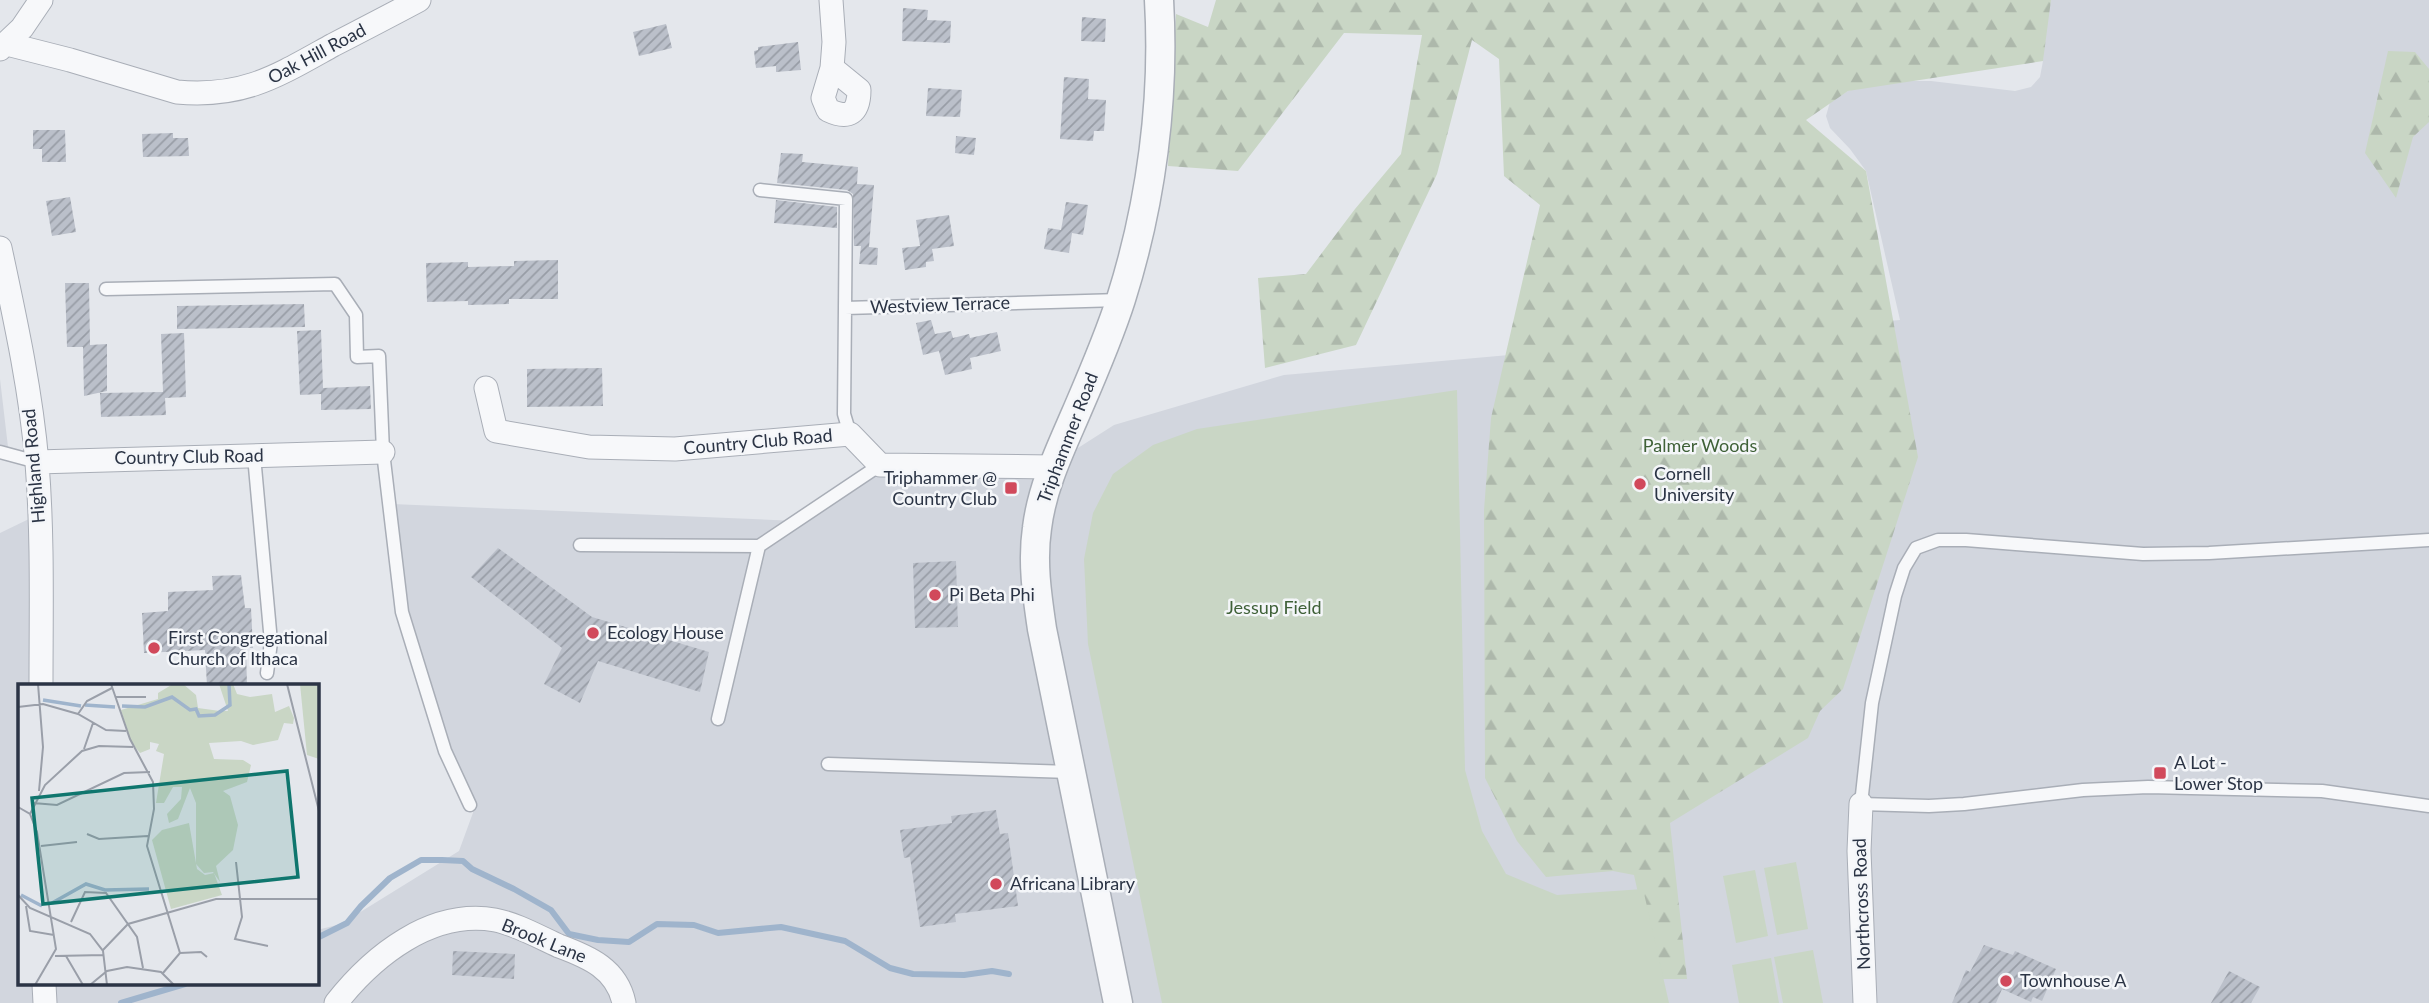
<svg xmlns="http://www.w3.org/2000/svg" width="2429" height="1003" viewBox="0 0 2429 1003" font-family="Lato,sans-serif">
  <defs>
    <pattern id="forest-firs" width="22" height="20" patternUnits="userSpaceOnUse" patternTransform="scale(1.75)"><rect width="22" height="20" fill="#c9d6c5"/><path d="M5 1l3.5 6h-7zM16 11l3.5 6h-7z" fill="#adb8ab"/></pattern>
    <pattern id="building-hatch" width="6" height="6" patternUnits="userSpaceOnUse" patternTransform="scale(1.75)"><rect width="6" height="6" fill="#bbc0ca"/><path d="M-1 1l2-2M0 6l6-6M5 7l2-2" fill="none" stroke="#989da6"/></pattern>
  </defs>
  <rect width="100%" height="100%" fill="#e4e7ec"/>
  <path fill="#d2d6de" d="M2045 0H2429V1003H0V533L31 518 30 686H19V984H317V930L341 924 459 851 474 810 443 741 405 605 392 504 797 521 882 464 1056 462 1114 425 1284 375 1900 320 1866 171 1850 149 1830 128 1826 116 1830 102 1848 91 1877 81H1931L2015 91 2031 87 2040 77 2043 61Z
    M0 379 8 447 0 445Z"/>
  <path fill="url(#forest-firs)" d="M1216 0H2051L2043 61 1848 91 1806 120 1866 171 1918 457 1843 689 1820 711 1808 738 1670 823 1687 979H1657L1634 875 1613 871 1546 877 1517 841 1485 778 1484 510 1491 418 1540 205 1504 176 1499 59 1472 40 1437 174 1356 345 1265 368 1258 278 1306 274 1355 209 1401 154 1422 35 1344 33 1238 171 1168 166 1176 14 1208 27Z
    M2388 51 2415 52 2429 69V122L2413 137 2396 198 2365 153Z"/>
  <path fill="#c9d6c5" d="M1457 390 1465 770 1482 831 1506 874 1557 895 1643 889 1669 1003H1162L1088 644 1084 559 1093 513 1113 474 1153 445 1197 429Z
    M1796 862 1808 929 1777 935 1764 868Z
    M1755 870 1768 936 1736 943 1723 876Z
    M1813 950 1823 1003H1783L1774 957Z
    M1771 958 1779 1003H1739L1732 965Z"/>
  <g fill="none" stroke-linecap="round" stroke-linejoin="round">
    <path stroke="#9fb4cc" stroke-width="6" d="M317 938 347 923 361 906 390 878 421 860H442L463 861 472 869 514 889 551 910 569 934 598 940 629 942 657 924 694 925 718 933 781 927 845 941 890 968 913 974 964 975 992 971 1009 974
      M121 1003 185 984"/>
  </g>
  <path fill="url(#building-hatch)" d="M903 8 928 10 927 20 951 21 950 43 902 41Z
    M1082 17 1106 19 1105 42 1081 41Z
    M666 24 672 48 639 56 633 32Z
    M798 42 801 70 776 72V66L756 68 754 51 758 50V47Z
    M1064 77 1089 79 1088 99 1106 100 1104 131H1094L1093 141 1060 139Z
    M928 88 962 90 960 117 926 116Z
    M33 130H65L66 162H42V149H33Z
    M173 133V138H188L189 156 143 157 142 134Z
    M956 136 976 138 974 155 955 153Z
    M781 153 803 154 802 162 858 167 857 184 874 185 869 247 878 248 877 265 859 264 861 246H854L853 194 847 190 777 183Z
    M70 197 76 232 52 236 46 201Z
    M776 200 837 207V228L774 223Z
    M1066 202 1088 205 1083 235 1072 233 1069 253 1044 249 1048 228 1061 230Z
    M949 215 954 246 932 249 934 261 926 262V267L905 270 902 248 920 246 916 220Z
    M558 260V299H509V304L468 305V301L427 302 426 263 468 262V267L514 266V261Z
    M65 283H89L90 345 107 344V391L84 396 83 347H67Z
    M304 304 305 327 177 329V306Z
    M931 320 935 334 951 331 953 338 969 334 970 338 997 332 1001 351 970 358 972 369 945 375 939 351 923 355 916 323Z
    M321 330 323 388 370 386 371 409 321 410V394L300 395 297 331Z
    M184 333 186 397 165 398 166 415 101 417 100 393 163 392 161 334Z
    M602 368 603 406 527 407V369Z
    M498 548 592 617 709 652 700 692 598 661 580 703 544 684 562 648 471 577Z
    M956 561 958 627 915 628 913 563Z
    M241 575 245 608H251L253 648H246L247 686H207L205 650 144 653 142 613 168 611V592L213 590 212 576Z
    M996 810 1000 834 1008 833 1018 906 955 914 956 922 920 927 910 857 904 858 900 830 952 823 951 816Z
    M1984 945 2013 955 2015 951 2056 969 2042 1001 2033 997 2031 1002 2002 989 1996 1003H1952L1966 970 1970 972Z
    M453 951 515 954 514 979 452 975Z
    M2229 971 2260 987 2251 1003H2211Z"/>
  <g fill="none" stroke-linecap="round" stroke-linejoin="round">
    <defs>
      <path id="service" d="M760 190 846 199 845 308
        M106 289 335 284 356 315 357 357 379 356 383 452 402 612 445 751 470 805
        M850 434 844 414 845 308 1120 300
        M0 452 37 462
        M254 456 271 642 267 673
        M2429 540 2209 553 2143 554 1966 540H1938L1916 548 1904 568 1895 596 1872 703 1861 804 1929 806 1964 804 2083 790 2148 787 2322 791 2429 806
        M580 545 759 546 880 465
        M718 719 759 546
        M828 764 1070 772"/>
      <path id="minor" d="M831 0 834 42 832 68
        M7 44 70 60 177 92C244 98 277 76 333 45 362 30 391 15 419 0
        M0 49 22 28 41 0
        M832 68 859 90C859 113 849 120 828 110L823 98Z
        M0 248C15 318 31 391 37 463 43 537 41 612 41 686
        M486 388 496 431 589 447 675 449 850 434 880 465 1052 467
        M37 462 383 452
        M1861 804 1859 851 1865 1003
        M44 984 45 1003
        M336 1003C373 956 431 909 495 920 516 924 539 937 559 946 589 957 617 969 624 1003"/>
      <path id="tertiary" d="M1118 1003 1042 629C1037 595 1032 562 1037 528 1042 487 1060 450 1076 413 1092 376 1109 337 1121 299 1151 204 1165 100 1159 0"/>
    </defs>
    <use href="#service" stroke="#a9aeb7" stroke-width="15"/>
    <use href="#minor" stroke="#a9aeb7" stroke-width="25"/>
    <use href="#tertiary" stroke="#a9aeb7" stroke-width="31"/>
    <use href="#service" stroke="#f7f8fa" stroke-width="12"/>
    <use href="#minor" stroke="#f7f8fa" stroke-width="23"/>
    <use href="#tertiary" stroke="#f7f8fa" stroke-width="28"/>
  </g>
  <g fill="#d1495b" stroke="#f4f6f9" stroke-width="2.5">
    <circle cx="1640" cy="484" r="7"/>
    <rect x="1004" y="481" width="14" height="14" rx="3.5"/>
    <circle cx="935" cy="595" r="7"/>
    <circle cx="593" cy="633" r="7"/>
    <circle cx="154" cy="648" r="7"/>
    <rect x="2153" y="766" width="14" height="14" rx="3.5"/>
    <circle cx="996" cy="884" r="7"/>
    <circle cx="2006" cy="981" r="7"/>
  </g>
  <g text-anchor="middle" stroke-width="5" stroke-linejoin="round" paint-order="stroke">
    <g font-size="18" fill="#2b3445" stroke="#f4f6f9">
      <text transform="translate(317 54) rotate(-28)" y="6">Oak Hill Road</text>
      <text transform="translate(940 305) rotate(-2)" y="6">Westview Terrace</text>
      <text transform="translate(1068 438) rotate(-69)" y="6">Triphammer Road</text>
      <text transform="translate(758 442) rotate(-5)" y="6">Country Club Road</text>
      <text transform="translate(189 457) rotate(-1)" y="6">Country Club Road</text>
      <text transform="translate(34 466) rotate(-95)" y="6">Highland Road</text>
      <text transform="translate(1862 904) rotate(-92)" y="6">Northcross Road</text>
      <text transform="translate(544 941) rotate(22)" y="6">Brook Lane</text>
    </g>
    <g font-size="18" fill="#3f6138" stroke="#f4f6f9">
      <text x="1700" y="452">Palmer Woods</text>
      <text x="1274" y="614">Jessup Field</text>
    </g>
    <g font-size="18" fill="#2b3445" stroke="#f4f6f9" text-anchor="start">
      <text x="1654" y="480">Cornell<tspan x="1654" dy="21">University</tspan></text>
      <text x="997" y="484" text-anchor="end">Triphammer @<tspan x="997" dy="21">Country Club</tspan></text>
      <text x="949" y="601">Pi Beta Phi</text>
      <text x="607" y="639">Ecology House</text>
      <text x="168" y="644">First Congregational<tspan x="168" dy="21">Church of Ithaca</tspan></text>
      <text x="2174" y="769">A Lot -<tspan x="2174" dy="21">Lower Stop</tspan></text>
      <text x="1010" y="890">Africana Library</text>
      <text x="2020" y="987">Townhouse A</text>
    </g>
  </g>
  <g transform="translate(18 684)">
    <rect width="301" height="301" fill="#e4e7ec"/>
    <path d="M282 0H301V75L289 71Z" fill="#c9d6c5"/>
    <path d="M155 0H165L178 11 180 24 202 27H210L201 0H215L219 10 232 13 254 10 257 28 271 22 276 34 275 40 266 39 260 56 235 61 223 57 191 59 196 75 225 76 233 81 229 98 205 107 212 112 220 141 215 166 198 182 202 198 195 188 186 189 178 180V119L172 104 160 135 151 139 149 130 163 115 164 103H155L146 119H138L146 70 138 67 141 60 132 58V65L122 69 113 58 103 26 140 15V9Z" fill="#c9d6c5"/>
    <path d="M171 139 179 185 187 191 196 189 204 211 153 225 134 156 144 146Z" fill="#c9d6c5"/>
    <path fill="none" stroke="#9fb4cc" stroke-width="3.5" d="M25 16 63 22M67 21 97 23M104 22 127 23 154 13 172 26 178 25 181 32 197 31 212 21 211 0M3 211 24 222M34 219 68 200 87 206 131 205"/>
    <path fill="none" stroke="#9a9fa9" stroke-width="2" d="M20 0 25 63 21 107M93 0 112 55 135 98 136 125 129 162 162 269 145 289M269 0 301 127M97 13H128M0 23 25 20 60 30 88 46 108 47M60 30 69 17 94 4M66 65 75 39M15 119 39 121 106 89 132 88M0 123 12 130 19 148 38 265 17 301M12 130 27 101 64 67 81 62 115 63M69 150 81 155 130 152M23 162 59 158M218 178 224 233 217 255 250 262M0 211 12 224 72 250 85 267 89 301M8 222 12 247 36 251M53 238 67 208 88 209 119 253 125 284M85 266 110 240 198 215H301M162 269 183 268 189 273M37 272 86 271M48 272 65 301M72 301 89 287 109 283 143 288 156 301"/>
    <path fill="#0f766e" fill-opacity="0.15" stroke="#0f766e" stroke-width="3.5" d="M269 87 280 193 25 220 14 114Z"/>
    <rect width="301" height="301" fill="none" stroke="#2b3445" stroke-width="3.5"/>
  </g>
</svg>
